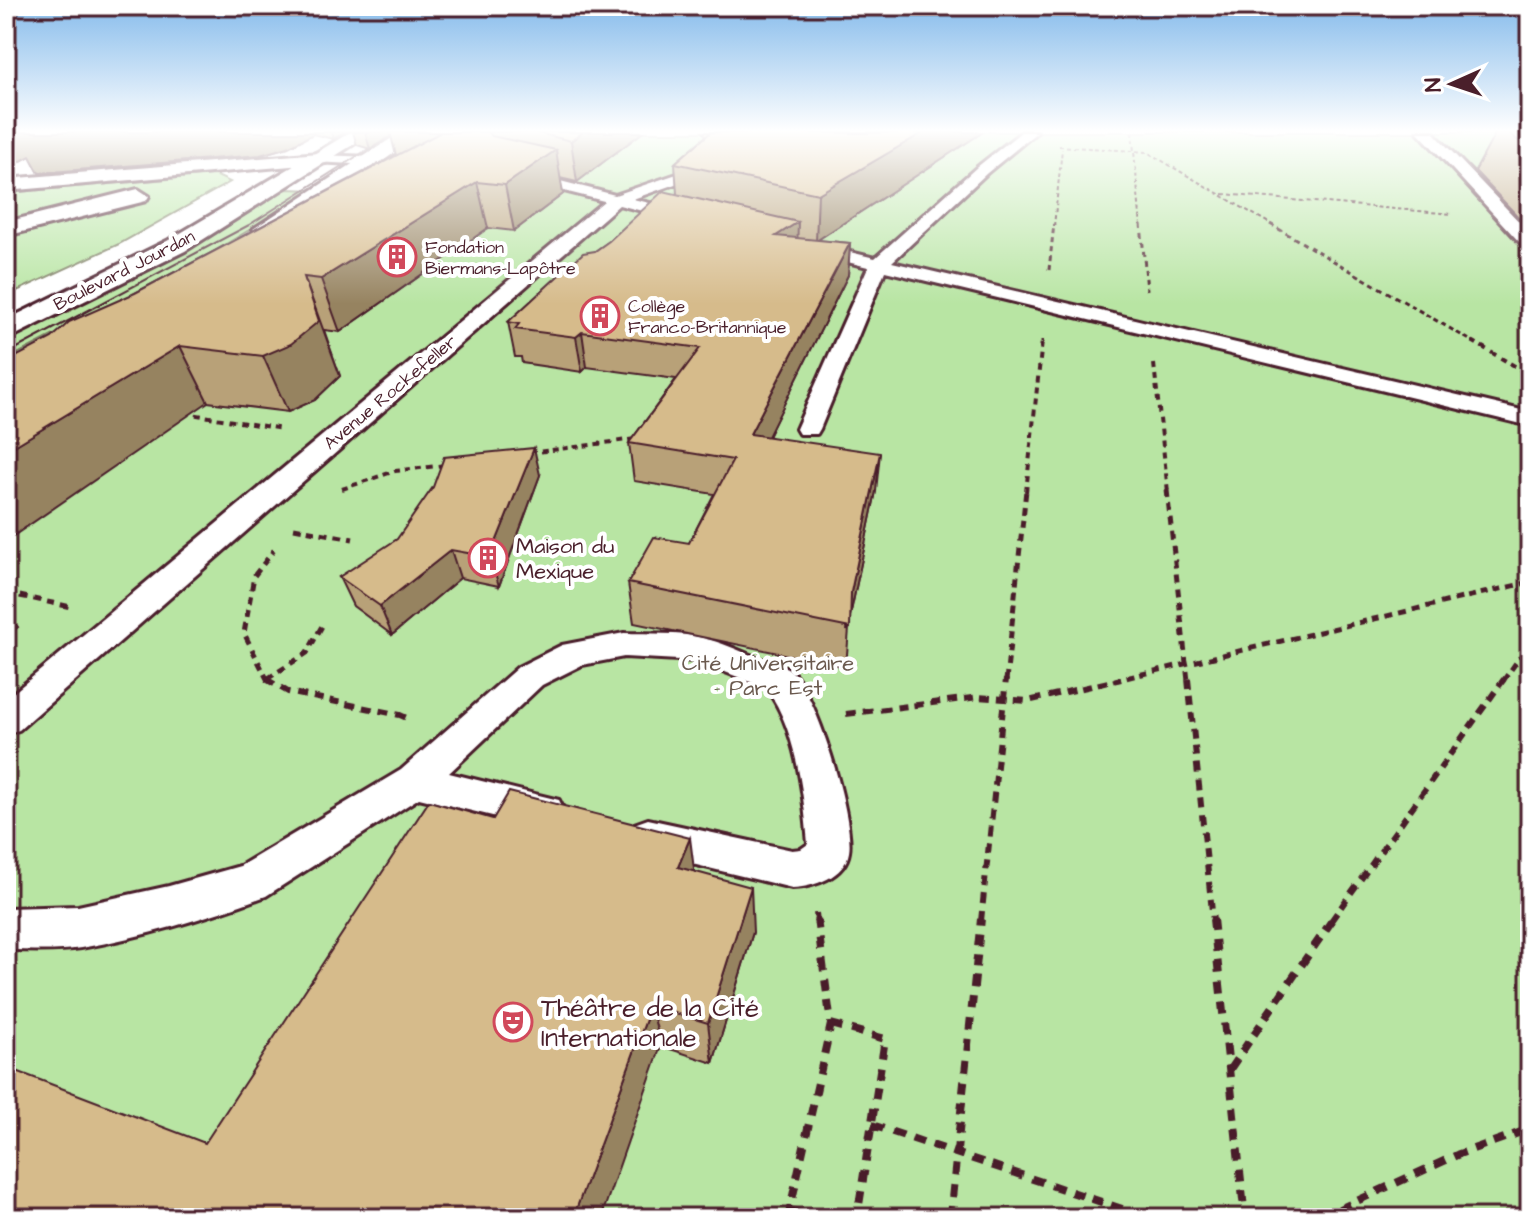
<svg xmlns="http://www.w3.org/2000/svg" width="1536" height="1224" viewBox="0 0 1536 1224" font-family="'Architects Daughter',sans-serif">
  <rect width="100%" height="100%" fill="#fff"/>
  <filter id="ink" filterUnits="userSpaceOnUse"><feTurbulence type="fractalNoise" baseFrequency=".0125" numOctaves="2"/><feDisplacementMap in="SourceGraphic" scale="16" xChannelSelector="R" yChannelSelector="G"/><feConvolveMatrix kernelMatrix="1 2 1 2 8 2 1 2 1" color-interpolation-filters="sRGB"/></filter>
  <g filter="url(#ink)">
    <path fill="#b8e5a3" stroke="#818267" stroke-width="2" d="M458 132H1530V1218H6V422Z
      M215 175 230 182 119 244 6 296V193Z
      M286 189 315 190 208 255 6 360V340L191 245Z"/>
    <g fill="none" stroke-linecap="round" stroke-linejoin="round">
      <defs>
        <path id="lane" d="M1021 132H1037L987 173 892 262 1530 412V426L885 271 820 429 817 434H799L796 429 868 267 802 251 799 247 802 243 808 242 875 258 977 167Z
          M1418 132H1433L1530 233V248L1524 247Z
          M319 155 373 157 380 161 373 165 314 162 312 159Z
          M718 160 725 164 723 167 633 199 691 213 693 217 691 221 685 222 619 205 19 730 6 734V699L604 201 516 179V173L521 171 615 195Z
          M624 633C649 634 679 632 703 638 721 642 738 650 755 657 765 661 779 663 789 669 815 686 855 821 849 852 845 877 814 887 792 888L634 850 628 837 634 824 648 819 792 850 801 849 808 844C804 796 796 727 766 688L697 661 624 657 582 665 542 685 449 773 559 800 565 812 559 824 545 829 419 798 266 896C207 918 143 937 81 948 57 952 30 950 6 950V908L78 906 169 886 240 866 401 770 518 667 562 645Z"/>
        <path id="street" d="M319 153 329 159 326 163 6 191V179Z
          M138 189 149 196 146 201 6 236V222Z"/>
        <path id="primary" d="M351 132H373L185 251 6 340V320L167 241Z
          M401 132H423L346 188 273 234H257L253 229Z"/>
      </defs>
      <use href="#lane" stroke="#4a1f2b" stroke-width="6"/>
      <use href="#street" stroke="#4a1f2b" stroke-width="6"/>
      <use href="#primary" stroke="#4a1f2b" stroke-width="6"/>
      <path stroke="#4a1f2b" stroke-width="2" stroke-dasharray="4 3" stroke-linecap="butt" d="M1132 132 1134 151 1147 152 1274 226
        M1059 146 1134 151 1141 226
        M1223 194 1453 214
        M1054 226 1062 149"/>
      <path stroke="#4a1f2b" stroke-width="3" stroke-dasharray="5 4" stroke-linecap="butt" d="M1141 224 1147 290
        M1270 224 1475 343
        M1049 270 1054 224
        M1042 343V340"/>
      <path stroke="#4a1f2b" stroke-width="4" stroke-dasharray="6 5" stroke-linecap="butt" d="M1472 341 1530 375
        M1154 364 1168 492
        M185 413 282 429
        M530 453 635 439
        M342 489 395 471 445 465
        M1026 492 1042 341"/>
      <path stroke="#4a1f2b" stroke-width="5" stroke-dasharray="8 6" stroke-linecap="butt" d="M1167 490 1188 681
        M294 528 353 539
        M6 593 71 607
        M267 679 307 653 322 626
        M268 681 244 633 254 576 274 550
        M1006 681 1026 490
        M1113 681 1530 582
        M1503 681 1530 643"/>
      <path stroke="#4a1f2b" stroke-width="6" stroke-dasharray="10 7" stroke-linecap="butt" d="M266 679 288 692 400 715 411 720
        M1188 679 1213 921
        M846 714 979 697 1028 701 1121 679
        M816 913 817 921
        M981 921 1006 679
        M1331 921 1504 679"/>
      <path stroke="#4a1f2b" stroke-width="8" stroke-dasharray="12 9" stroke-linecap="butt" d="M1213 919 1245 1218
        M831 1024 885 1039 857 1218
        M1230 1069 1333 919
        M872 1125 1149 1218
        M790 1210 815 1218
        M788 1218 831 1024 817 919
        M950 1218 981 919
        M1320 1218 1459 1154 1530 1129"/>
      <use href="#lane" fill="#fff" fill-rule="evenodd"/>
      <use href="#street" fill="#fff" fill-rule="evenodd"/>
      <use href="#primary" fill="#fff" fill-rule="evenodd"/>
      <path stroke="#4a1f2b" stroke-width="2" d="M6 354 249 225 395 132"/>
    </g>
    <path fill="#b8a178" stroke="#4a1f2b" stroke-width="2" d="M6 132H345L333 139 313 134 288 147 260 155 39 173 30 156 6 169Z
      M353 132H643L577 182 560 178 563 194 514 231 488 228 340 332 324 330 340 376 315 400 288 412 208 402 135 293 396 155 391 136 370 149 357 145Z
      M703 132H983L817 240 850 243 848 275 768 436 876 491 850 616 846 667 634 623 628 583 689 543 714 494 634 481 629 443 676 379 587 367 582 372 522 363 521 357H515L508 322 595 251 677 194 675 163 706 136Z
      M1496 132H1530V225L1523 222 1475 171Z
      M540 475 499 586 460 578 392 635 353 606 339 577Z
      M493 819 694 871 753 932 713 1063 661 1046 205 1143Z"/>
    <path fill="#968361" stroke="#4a1f2b" stroke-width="2" d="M6 132H313V134L288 147 260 155 39 173 30 156 6 169Z
      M331 132H345L333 139Z
      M365 132H390L391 136 370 149Z
      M583 132H643L577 182 571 141Z
      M924 132H983L816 241 818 194Z
      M556 150 563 194 514 231 505 185Z
      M477 182 488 228 340 332 321 279Z
      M798 222 797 253 776 236Z
      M850 243 848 275 751 471 750 434Z
      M304 277 340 376 315 400 288 412 263 356Z
      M582 332 587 367 582 372 576 337Z
      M180 346 208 402 6 541V451Z
      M534 448 540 475 499 586 490 557Z
      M880 453 876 491 847 631 851 592Z
      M451 550 460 578 392 635 380 606Z
      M6 613 18 627 6 636Z
      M690 838 696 885 678 867Z
      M751 887 753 932 713 1063 708 1023Z
      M651 1006 661 1046 601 1218H573Z"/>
    <path fill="#d6bb8b" stroke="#4a1f2b" stroke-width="2" d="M441 132H487L492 136 556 150 505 185 477 182 321 279 304 277 319 321 291 344 263 356 180 346 6 451V362L52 338 69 322 135 293Z
      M534 132H583L571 141Z
      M711 132 861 133 924 132 818 194 675 163Z
      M1508 132H1530V151Z
      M663 191 798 222 776 236 850 243 750 434 880 453 851 592 850 628 628 583 654 537 689 543 733 460 629 443 700 348 582 332 576 337 515 329 519 324 508 322 583 253 595 251 609 241Z
      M534 448 490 557 451 550 380 606 339 577 397 539 433 487 444 457Z
      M509 792 690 838 678 867 751 887 708 1023 651 1006 573 1218H6V1067L205 1143 429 801 493 819Z"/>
  </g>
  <linearGradient id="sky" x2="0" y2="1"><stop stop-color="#85bbeb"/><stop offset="0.43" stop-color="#fff"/><stop offset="1" stop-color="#fff" stop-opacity="0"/></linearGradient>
  <rect width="1536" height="304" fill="url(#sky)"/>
  <defs>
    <symbol id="building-ring" viewBox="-11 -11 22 22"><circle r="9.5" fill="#fff" stroke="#d1495b" stroke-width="1.5"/><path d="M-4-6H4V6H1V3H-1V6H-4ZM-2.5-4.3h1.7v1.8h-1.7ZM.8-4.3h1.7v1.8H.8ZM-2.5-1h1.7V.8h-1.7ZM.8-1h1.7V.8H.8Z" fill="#d1495b"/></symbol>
    <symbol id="theatre-ring" viewBox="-11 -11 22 22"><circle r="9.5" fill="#fff" stroke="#d1495b" stroke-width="1.5"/><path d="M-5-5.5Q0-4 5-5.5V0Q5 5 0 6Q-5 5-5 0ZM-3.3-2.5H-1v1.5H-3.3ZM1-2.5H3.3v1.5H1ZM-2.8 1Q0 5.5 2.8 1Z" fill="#d1495b"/></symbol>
  </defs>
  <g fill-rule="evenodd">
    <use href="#building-ring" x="375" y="235" width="44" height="44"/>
    <use href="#building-ring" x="578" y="294" width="44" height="44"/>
    <use href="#building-ring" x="466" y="536" width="44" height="44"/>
    <use href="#theatre-ring" x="491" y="1000" width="44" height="44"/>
  </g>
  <g text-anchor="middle" stroke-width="8" stroke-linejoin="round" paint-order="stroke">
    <g font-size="18" fill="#4a1f2b" stroke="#fff" text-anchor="start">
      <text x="425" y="253">Fondation<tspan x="425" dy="21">Biermans-Lapôtre</tspan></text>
      <text x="628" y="312">Collège<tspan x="628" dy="21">Franco-Britannique</tspan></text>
    </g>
    <g font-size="18" fill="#4a1f2b" stroke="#fff">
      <text transform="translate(124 270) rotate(-27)" y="6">Boulevard Jourdan</text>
      <text transform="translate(390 392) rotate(-40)" y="6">Avenue Rockefeller</text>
    </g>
    <g font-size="22" fill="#4a1f2b" stroke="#fff" text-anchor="start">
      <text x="516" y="553">Maison du<tspan x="516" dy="25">Mexique</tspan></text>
    </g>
    <g font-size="22" fill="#6b5a4f" stroke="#fff">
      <text x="768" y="670">Cité Universitaire<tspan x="768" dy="25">- Parc Est</tspan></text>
    </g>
    <g font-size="26" fill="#4a1f2b" stroke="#fff" text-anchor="start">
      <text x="541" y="1016">Théâtre de la Cité<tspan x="541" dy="30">Internationale</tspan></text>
    </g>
  </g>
  <rect width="1536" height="1224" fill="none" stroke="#fff" stroke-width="32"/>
  <rect x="16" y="16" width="1504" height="1192" fill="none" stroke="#4a1f2b" stroke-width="3" filter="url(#ink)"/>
  <g transform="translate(1452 84) rotate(267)" stroke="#ffffff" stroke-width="6" paint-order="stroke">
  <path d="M0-6L14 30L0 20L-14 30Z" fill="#4a1f2b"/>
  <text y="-12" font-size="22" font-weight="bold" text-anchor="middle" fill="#4a1f2b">N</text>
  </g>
</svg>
